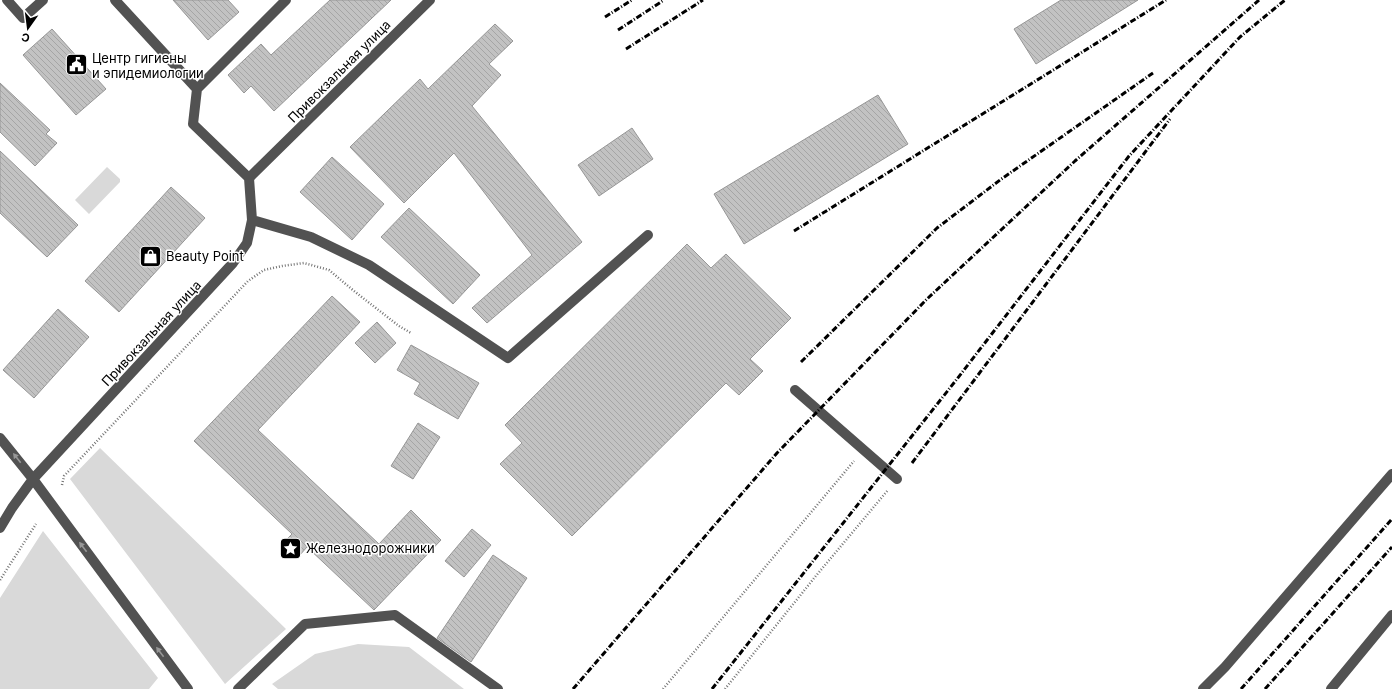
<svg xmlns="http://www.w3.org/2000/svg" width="1392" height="689" viewBox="0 0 1392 689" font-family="Inter,sans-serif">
  <defs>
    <pattern id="building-back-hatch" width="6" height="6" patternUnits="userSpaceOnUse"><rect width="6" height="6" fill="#c2c2c2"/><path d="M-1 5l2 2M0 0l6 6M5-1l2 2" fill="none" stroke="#a5a5a5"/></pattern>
  </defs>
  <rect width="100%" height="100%" fill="#fff"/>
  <path fill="#d9d9d9" d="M107 167 120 179V182L89 214 75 200Z
    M100 448 286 629 225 684 70 479Z
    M43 531 158 678 149 689H0V598Z
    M358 644 409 647 464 689H278L272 684 315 654Z"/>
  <path fill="url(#building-back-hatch)" stroke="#969696" d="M173 0H228L239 12 208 40Z
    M330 0H391L274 111 251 86 244 93 228 75 261 44 271 55Z
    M1061 0H1138L1036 64 1014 29Z
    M495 24 513 41 489 64 501 75 472 106 582 242 487 323 472 308 532 255 454 153 404 203 350 147 420 79 428 89Z
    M52 29 106 89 76 115 23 55Z
    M0 83 50 130 46 134 57 143 35 166 0 132Z
    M878 95 908 144 744 244 714 194Z
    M632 128 653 159 599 196 578 165Z
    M0 151 78 225 47 257 0 213Z
    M332 157 384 204 352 240 300 192Z
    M171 187 205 218 119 312 85 281Z
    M409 208 480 275 453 304 381 237Z
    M687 244 711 268 726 254 791 318 750 359 763 371 739 395 726 383 572 536 500 464 522 443 505 425Z
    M332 296 360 322 258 430 379 544 411 510 441 540 374 610 307 547 299 556 284 542 292 534 194 441Z
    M58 309 89 337 34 398 3 370Z
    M377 322 396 343 375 363 355 343Z
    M411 345 479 383 458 419 414 394 420 383 397 370Z
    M418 423 440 437 413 479 391 466Z
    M472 529 491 545 464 577 445 561Z
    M493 555 527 578 471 662 437 638Z"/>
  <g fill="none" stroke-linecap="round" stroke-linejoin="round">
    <path stroke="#747474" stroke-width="2.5" stroke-dasharray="1 2" stroke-linecap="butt" d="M62 485 64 476 248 281 264 270 282 266 304 263 329 270 354 291 399 326 411 333
      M0 580 36 524
      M663 689 854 461
      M725 689 815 577 888 490"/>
    <path stroke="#525252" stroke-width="10" d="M7 0 23 18 43 0
      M115 0 197 89 193 124 249 178
      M197 89 286 0
      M252 220 311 237 369 265 508 358 648 235
      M795 390 897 479
      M0 438 33 479 188 689
      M0 528 12 508 33 479 233 263 247 243 252 220 249 178 430 0
      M238 689 305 624 395 615 498 689
      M1203 689 1225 667 1392 474
      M1331 689 1392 615"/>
    <path stroke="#000" stroke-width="3" stroke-dasharray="6 2 1 2" stroke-linecap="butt" d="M605 17 632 0
      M618 30 664 0
      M626 49 703 0
      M794 231 1166 0
      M801 362 937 228 1000 180 1153 73
      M912 463 1170 119
      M573 689 777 453 927 299 1075 161 1259 0
      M712 689 957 379 1129 156 1240 37 1285 0
      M1241 689 1392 519
      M1265 689 1392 547"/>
  </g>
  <defs><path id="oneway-solid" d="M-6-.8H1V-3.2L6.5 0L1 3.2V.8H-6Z"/></defs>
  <g fill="#979797">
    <use href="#oneway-solid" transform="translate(17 458) rotate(-128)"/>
    <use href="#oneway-solid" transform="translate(83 547) rotate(-127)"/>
    <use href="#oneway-solid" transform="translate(160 652) rotate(-127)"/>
  </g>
  <defs>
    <symbol id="civic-square" viewBox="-11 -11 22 22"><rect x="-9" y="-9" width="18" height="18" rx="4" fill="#000" stroke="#fff"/><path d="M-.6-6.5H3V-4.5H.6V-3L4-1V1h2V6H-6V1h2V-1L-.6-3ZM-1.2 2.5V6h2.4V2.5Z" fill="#fff"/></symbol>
    <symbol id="shop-square" viewBox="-11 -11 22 22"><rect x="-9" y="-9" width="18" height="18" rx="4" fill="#000" stroke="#fff"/><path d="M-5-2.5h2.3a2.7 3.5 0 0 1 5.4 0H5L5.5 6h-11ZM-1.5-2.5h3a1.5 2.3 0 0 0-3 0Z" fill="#fff"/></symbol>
    <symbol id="sight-square" viewBox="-11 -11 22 22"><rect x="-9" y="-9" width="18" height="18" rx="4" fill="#000" stroke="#fff"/><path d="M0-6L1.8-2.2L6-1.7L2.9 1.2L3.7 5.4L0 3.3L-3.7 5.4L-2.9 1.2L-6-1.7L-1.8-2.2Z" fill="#fff"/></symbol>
  </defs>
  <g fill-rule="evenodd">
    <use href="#civic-square" x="64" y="52" width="25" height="25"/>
    <use href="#shop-square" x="138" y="244" width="25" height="25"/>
    <use href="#sight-square" x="278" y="536" width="25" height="25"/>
  </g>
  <g text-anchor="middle" stroke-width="3" stroke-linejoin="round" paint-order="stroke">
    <g font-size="13" fill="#000" stroke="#fff" text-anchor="start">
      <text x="92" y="63">Центр гигиены<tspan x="92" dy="15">и эпидемиологии</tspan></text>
      <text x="166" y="261">Beauty Point</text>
      <text x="306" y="553">Железнодорожники</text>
    </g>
    <g font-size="13" fill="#000" stroke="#fff">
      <text transform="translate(339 71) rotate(-45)" y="5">Привокзальная улица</text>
      <text transform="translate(151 333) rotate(-47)" y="5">Привокзальная улица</text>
    </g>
  </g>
  <g transform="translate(28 28) rotate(194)" stroke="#ffffff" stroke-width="3" paint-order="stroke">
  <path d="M0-3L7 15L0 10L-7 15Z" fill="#000000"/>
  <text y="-6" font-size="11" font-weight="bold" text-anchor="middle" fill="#000000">С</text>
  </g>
</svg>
